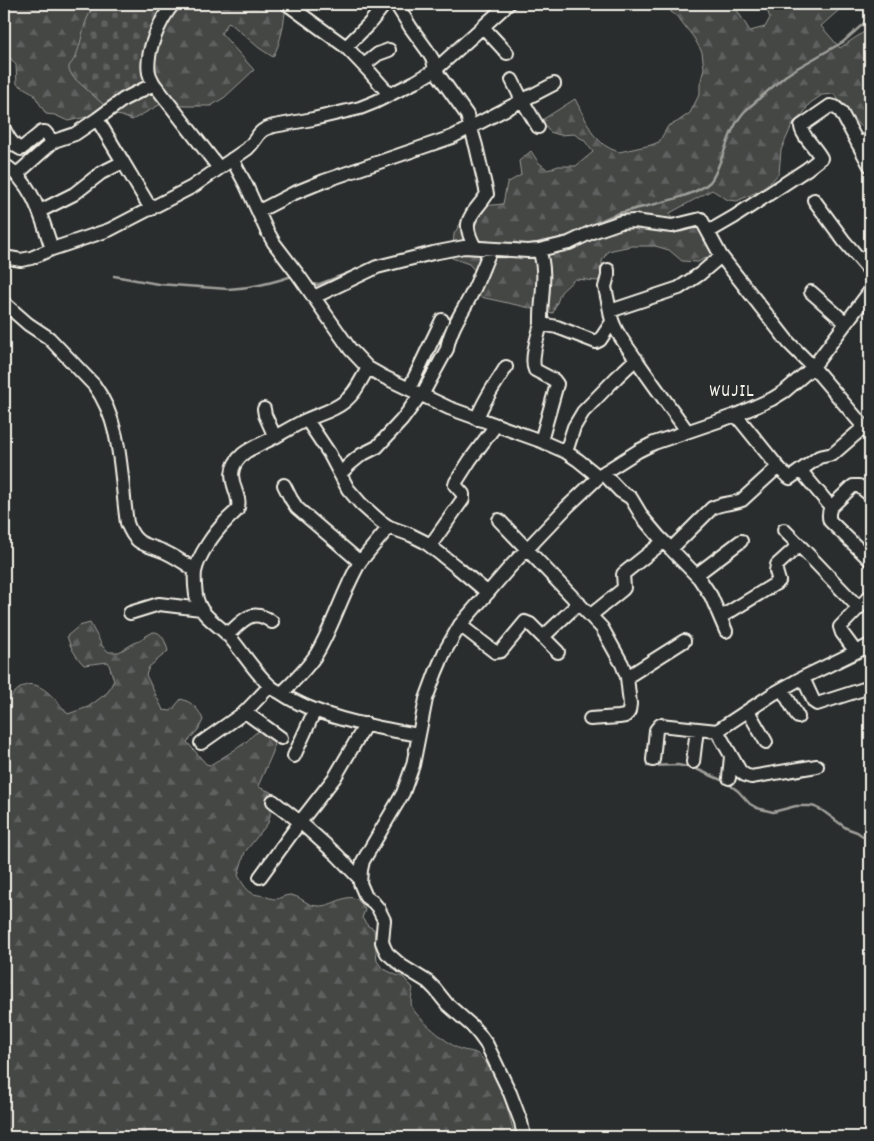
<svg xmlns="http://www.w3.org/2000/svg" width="874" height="1141" viewBox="0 0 874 1141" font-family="Dekko,sans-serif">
  <defs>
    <pattern id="forest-firs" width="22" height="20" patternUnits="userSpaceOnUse" patternTransform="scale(1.25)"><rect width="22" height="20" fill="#444645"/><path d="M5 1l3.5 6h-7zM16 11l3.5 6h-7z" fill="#606160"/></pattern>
    <pattern id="cemetery-stones" width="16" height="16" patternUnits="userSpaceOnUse" patternTransform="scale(1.25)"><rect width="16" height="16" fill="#444645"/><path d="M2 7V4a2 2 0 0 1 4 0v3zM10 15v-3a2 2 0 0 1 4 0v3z" fill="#606160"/></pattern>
  </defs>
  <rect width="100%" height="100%" fill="#2a2d2e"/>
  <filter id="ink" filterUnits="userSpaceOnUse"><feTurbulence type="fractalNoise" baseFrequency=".02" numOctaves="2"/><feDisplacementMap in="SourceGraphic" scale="10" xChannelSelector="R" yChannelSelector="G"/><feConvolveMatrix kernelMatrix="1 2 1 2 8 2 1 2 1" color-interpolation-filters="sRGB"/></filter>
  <g filter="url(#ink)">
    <path fill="url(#forest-firs)" stroke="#9c9c96" d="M4 4H286C284 22 282 40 273 57L259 48 229 22 221 33 254 70 225 97 211 106H185L161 104 132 120 122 116 105 113 68 121 55 115 46 114 33 93 17 84 16 65 4 50Z
      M668 4H733L750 31 765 27 770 18 765 4H838L839 10 821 26 840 48 867 30 870 27V126L865 128 858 124 834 94 822 95 809 104 803 114 793 123 781 150 779 173 771 182 759 191 737 201 728 200 712 190 670 213 675 232H682L699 226 711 245 712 254 710 256 698 262 682 261 669 250 655 246H631L608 251 602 261V274L598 281 575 279 561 292 553 313 485 298 466 293 476 272 469 264 452 258 454 234 466 214 483 206 503 204 507 183 521 175 519 161 531 151 538 162 548 170 558 166H576L593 152 584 140 574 134 560 135 550 132 542 120 575 99 593 134 604 145 611 149 619 152 651 145 659 142 668 126 677 122 690 113 700 93V85L704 68 702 52 694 38 678 17 671 12Z
      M90 623 103 647 109 652H119L153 632C162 631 166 643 168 651L149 667 146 675 163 710 171 711 181 699C192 702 199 709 203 720L198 730 187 742 206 764 210 765C222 758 235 750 246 742 251 737 255 732 262 730L274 740 273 752 258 786C262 790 267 789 272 793L270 815 268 823 245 852 238 875C241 881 246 890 252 893 255 895 260 895 264 896 267 897 272 899 275 899 280 899 284 895 290 895 301 896 307 906 318 906 337 907 353 884 365 910L362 918 368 926 374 929 377 961 382 968 396 975 403 977 413 988C412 994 410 1001 412 1007 415 1016 450 1046 460 1049 468 1052 475 1050 481 1057 501 1078 508 1110 515 1137H4V707C9 700 14 691 22 687 39 676 58 703 68 714L88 707 95 702 108 692 114 680 108 662 84 665C76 657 70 647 67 636L79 626Z"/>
    <path fill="url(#cemetery-stones)" stroke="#9c9c96" d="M97 4H163L154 22 148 43 143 54 145 73 144 81 105 106 73 77 69 70V66C85 49 79 20 97 4Z"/>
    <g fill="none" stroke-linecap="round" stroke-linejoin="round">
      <path stroke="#9f9f9a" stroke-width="2.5" d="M478 241 495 243
        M527 245C542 242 558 240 572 235 588 228 603 218 620 213 643 206 694 198 710 182 715 176 717 169 720 162 727 145 732 125 745 111L785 76 799 67 843 42 870 18
        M429 248 467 240
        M114 276 158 284 228 289C249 288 272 283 292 276
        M309 280 313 284 317 285 361 268
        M647 766 678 765 696 769 726 782 738 791 750 804 757 808 773 812 796 806H811L815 807 823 811 846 828 857 832 870 841"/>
      <defs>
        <path id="minor" d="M173 4C160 20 145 52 149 73 150 77 152 80 154 84L219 168
          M287 4 346 47 368 70 390 95
          M396 4 411 28 427 50 433 60 435 70 467 115 476 146 487 194C473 216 459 219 475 247
          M483 27 507 53
          M346 47 369 24 385 4
          M364 65 378 54 389 50
          M512 80 522 100 538 127
          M97 119 123 162
          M4 129C8 137 12 145 21 149L42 132H45L53 142
          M858 144 870 139
          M232 159 246 185 266 229 274 243 299 276 350 349 368 368 384 377 449 408 541 441 566 452 578 460 599 477
          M4 165C33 182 42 219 52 249
          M17 174 54 141 75 134 97 119 124 99 154 84
          M814 200 844 241 870 271
          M40 211 74 194 101 173 123 162 151 209
          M259 211 292 194 324 181 452 137 554 84
          M708 232 734 217 807 169 821 158C816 148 801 135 801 126L830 106 835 107 841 112 870 166
          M539 250C548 274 540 300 541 324
          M4 257 21 260 31 258 52 249 109 230 192 187 247 149C260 137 255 131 274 126L313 119 360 108 375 102 415 82 435 70 508 4
          M608 270V276L605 287 610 311
          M811 292 846 323
          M314 297 377 267 433 253 464 247 528 251 539 250 569 243 592 232 621 222 634 221 672 226 701 219 721 256
          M4 303 28 324 49 338 94 385C123 424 120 477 127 523 136 547 145 543 165 552 176 557 186 564 195 570
          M368 368C361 380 355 394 344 402 333 411 319 414 306 420 295 425 284 432 273 438 263 443 252 447 243 454 218 476 245 495 237 510 234 514 229 517 226 521 214 533 198 556 195 572 194 580 195 587 196 595 200 616 214 621 228 635 242 651 253 670 269 685 272 688 277 691 281 693 318 718 375 727 418 735
          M409 389 442 320
          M422 395 447 349C450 327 465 309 474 289 480 276 485 262 491 249
          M264 409 265 415 275 437
          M477 419C483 400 496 384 506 367
          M307 420 329 453 348 489 361 504 380 521 389 527 411 535 425 542 458 568 488 593
          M687 431C670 407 652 383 635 358 625 343 612 329 610 311L679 288 700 274 721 256 789 343 813 367 870 434
          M541 441 557 384 554 380 535 370C530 359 538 336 541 324L557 327 596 342 600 340 612 322
          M566 452 574 427 583 412 617 377 636 359
          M778 467 786 475 790 478 819 457 833 454 864 427
          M801 471 831 507 853 486H859L870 495
          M603 473 620 491 631 498 643 518 659 537 671 549 712 508C722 503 732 504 742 500L778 467 736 415
          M340 474 350 464 361 455 377 447 402 420 421 394
          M284 485 291 499 297 508 360 562 389 527
          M831 507C829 511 828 516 830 521L870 560
          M499 520 602 628 622 664 627 677 630 704 629 711 628 713 625 716 619 717 590 719
          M784 530 799 545
          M430 546 463 499V494L455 485 456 482 470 460 496 425
          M671 549 699 578 711 596 726 631
          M696 575 741 541
          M130 613 159 604 201 609
          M591 615 622 590 624 588 623 574 663 542
          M721 617 775 584 779 581 776 571 777 565 799 545 859 608
          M460 625 495 652 501 651 525 622 530 624 543 637 579 603
          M227 635C243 621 251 607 272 622
          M543 637 558 652
          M856 652 842 633 840 627 870 596
          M627 677 684 641
          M803 678 814 702 817 704 870 687
          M782 689 798 717
          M282 693C294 681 308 668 317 653 334 624 343 591 360 562
          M748 711 766 742
          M245 712 281 738
          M201 743 245 712 270 686
          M294 756 315 710
          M653 760 656 730 660 725 717 731
          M693 762 697 729
          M817 766 751 777 745 775 740 771 717 731 773 694 798 680 870 645
          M729 778 731 756
          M260 877 300 822 273 801
          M360 879 337 855 300 822 335 777 366 724
          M524 1137 521 1122 510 1093 487 1045 479 1034 472 1026 447 1004 435 989 428 982 402 966 387 953 384 947 382 942 384 920 378 908 373 902 366 897 360 883 361 870 363 861 403 793 413 765 426 699 436 672 445 651 460 625 510 567 567 507 603 473 619 463 638 451 654 443 736 415 772 399 785 391 813 367 870 291"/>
      </defs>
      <use href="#minor" stroke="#f4f1e8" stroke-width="16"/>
      <use href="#minor" stroke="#2a2d2e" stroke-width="12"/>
    </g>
  </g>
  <g text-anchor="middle" stroke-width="4.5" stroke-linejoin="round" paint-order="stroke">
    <g font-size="19" letter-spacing="1" fill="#f4f1e8" stroke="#2a2d2e">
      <text x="732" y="396">WUJIL</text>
    </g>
  </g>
  <rect width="874" height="1141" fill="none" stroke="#2a2d2e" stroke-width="20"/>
  <rect x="10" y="10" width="854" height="1121" fill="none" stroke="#f4f1e8" stroke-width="2" filter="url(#ink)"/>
</svg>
